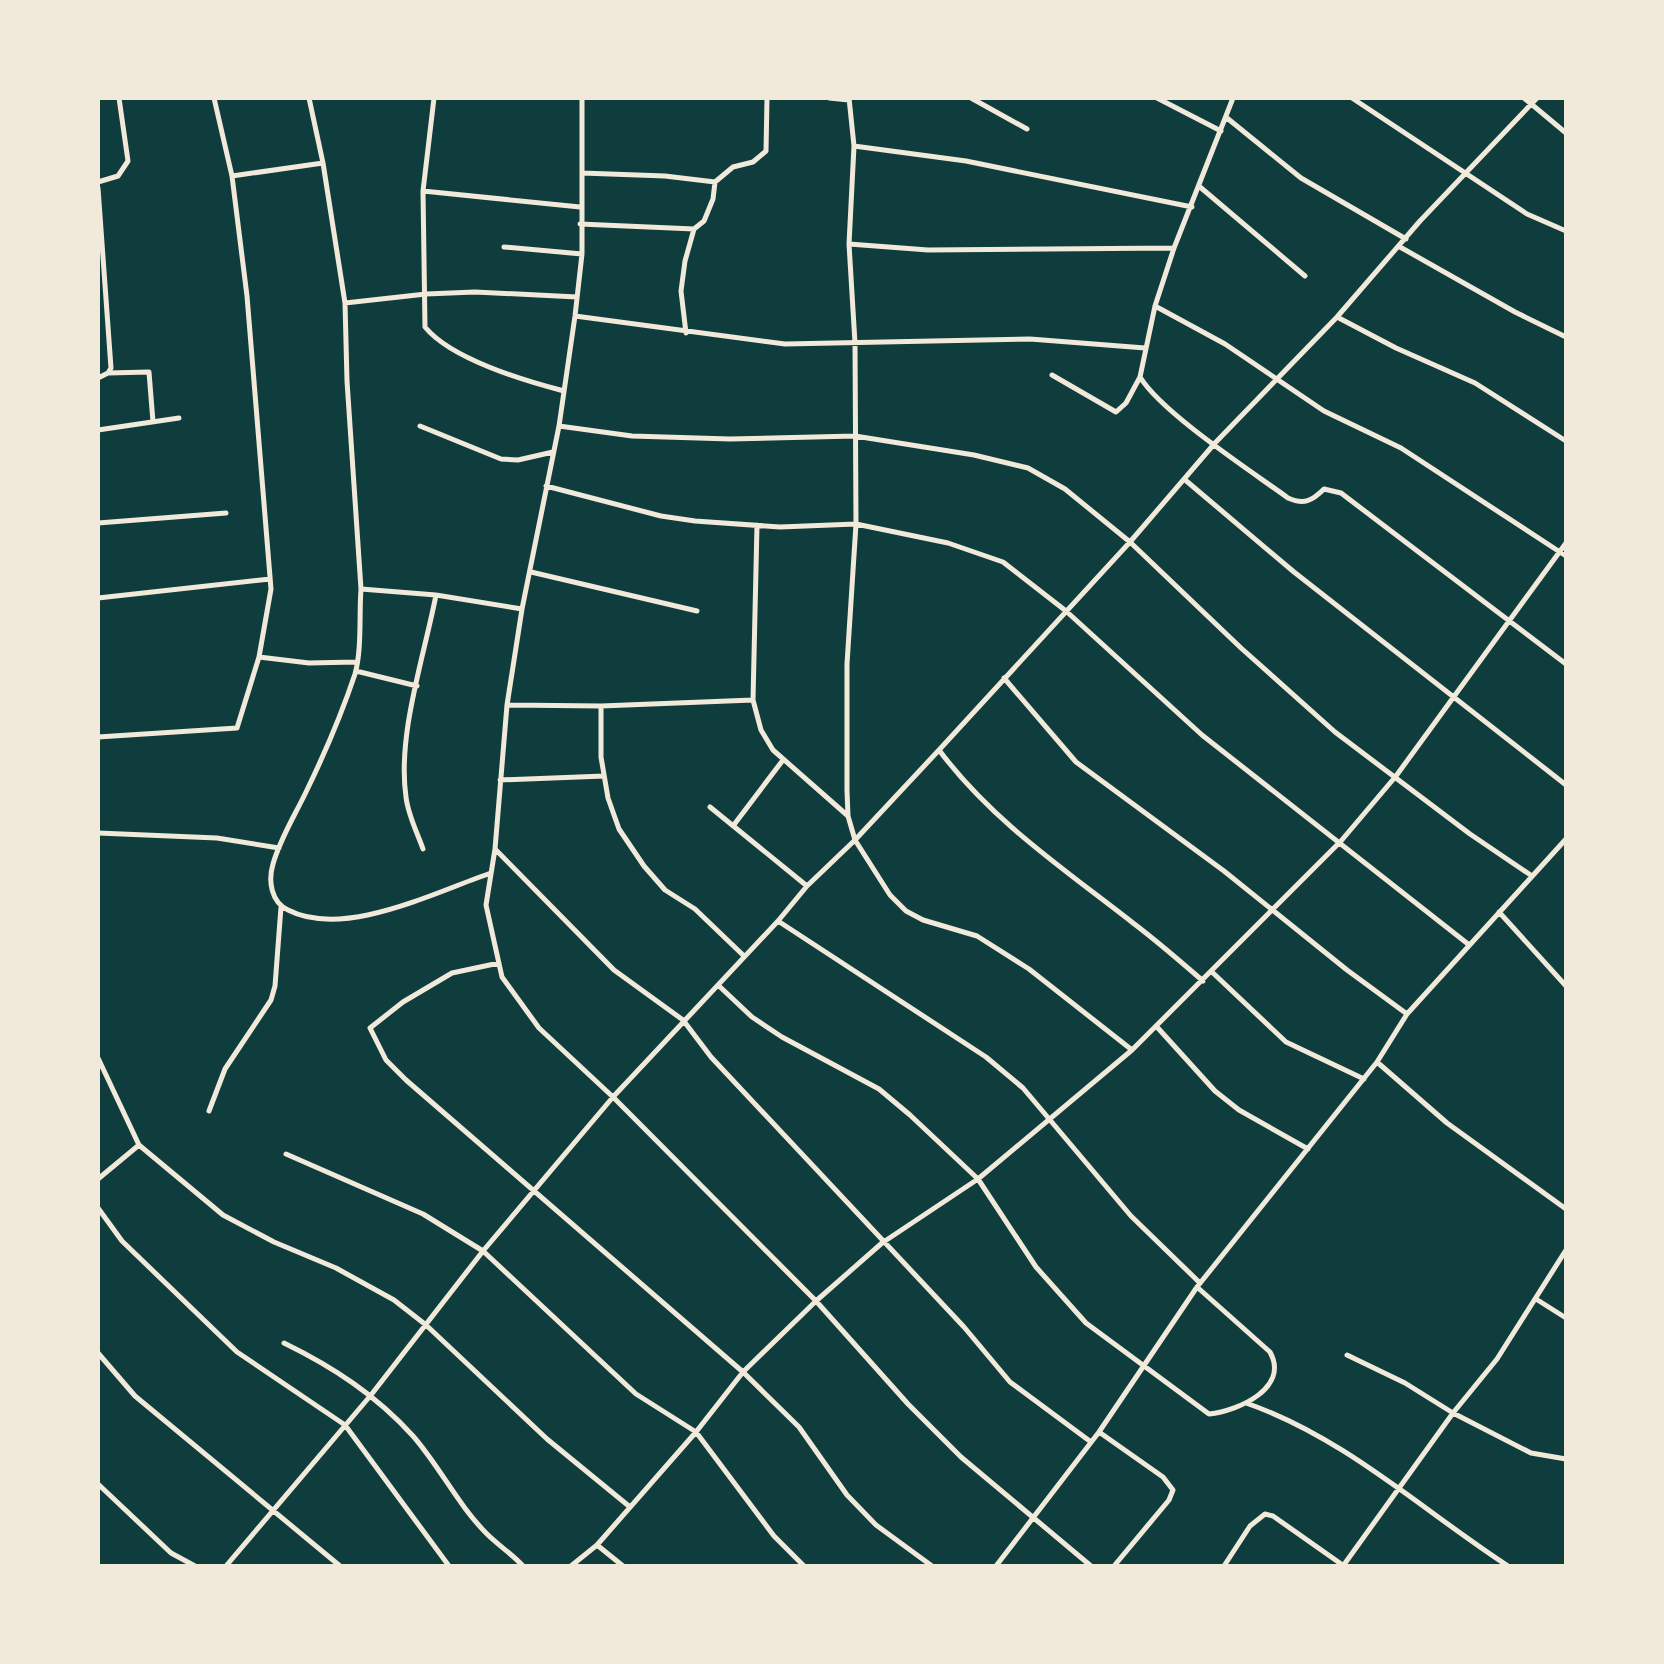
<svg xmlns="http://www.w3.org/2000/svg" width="1664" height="1664" viewBox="0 0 1664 1664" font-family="Cabin,sans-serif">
  <rect width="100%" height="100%" fill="#0f3d3e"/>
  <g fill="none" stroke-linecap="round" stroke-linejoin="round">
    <path stroke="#f1e9da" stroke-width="5" d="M309 98 323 163 345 303 347 381 361 589 436 595 522 609
      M434 98 423 191 425 327C451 359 525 381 564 391
      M582 98V254L575 316 559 426 522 609 507 705 495 849 614 970 683 1020 711 1057 964 1327 1010 1382 1091 1442
      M829 98 849 100
      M849 98 854 146 849 244 855 343 856 524 847 664V791L848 816 855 840 890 895 906 911 923 920 977 936 1029 969 1132 1050
      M971 98 1027 129
      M1157 98 1221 131
      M1233 98 1174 248 1155 306 1140 377C1162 413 1251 471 1288 498 1304 505 1312 501 1324 489L1341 493 1566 664
      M1352 98 1527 214 1566 231
      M1524 98 1566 133
      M1227 118 1301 178 1406 239
      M854 146 966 161 1192 207
      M582 173 665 176 715 182
      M232 176 323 163
      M98 182 118 176 128 161 119 98
      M1200 187 1305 276
      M98 188 111 368 108 373
      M423 191 580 207
      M580 224 694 229
      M849 244 928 250 1174 248
      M504 247 582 254
      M1400 247 1515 312 1566 337
      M345 303 426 294 475 292 577 297
      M1155 306 1225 344 1324 411 1401 448 1566 556
      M575 316 785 344 1030 339 1145 348
      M1337 317 1396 348 1475 383 1566 441
      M686 333 681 291 685 261 694 229 704 221 713 199 715 182 733 167 753 162 766 151 767 98
      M1052 375 1116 412 1126 403 1140 377
      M98 378 108 373 149 372 153 422
      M420 426 501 459 518 460 553 452
      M559 426 632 436 730 439 855 436 974 455 1028 468 1065 489 1130 542 1241 648 1335 732 1470 834 1532 876
      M98 430 179 418
      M1184 479 1294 572 1566 785
      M546 486 661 516 695 521 780 527 856 524 948 543 1003 562 1066 611 1202 735 1468 944
      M98 523 226 513
      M531 572 697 611
      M361 589C359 615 362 649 355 674 342 713 324 755 306 792 295 815 280 839 273 864 268 881 271 902 288 910 344 939 435 892 491 873
      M98 598 270 579
      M259 657 309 663 356 662
      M356 671 417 686
      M1004 678 1076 762 1224 871 1347 970 1407 1014
      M753 700 757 525
      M507 705 601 706 753 700 761 730 773 750 848 816
      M601 706V757L608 798 619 829 644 866 665 890 695 909 744 956
      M98 737 237 728 259 657 271 589 247 296 232 176 214 98
      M939 750C992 821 1064 869 1133 923 1157 941 1180 961 1203 981
      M500 780 604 776
      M710 807 807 886
      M733 826 783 760
      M98 833 217 838 279 848
      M423 849C417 832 408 815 406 797 397 735 424 657 436 595
      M495 849 486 905 502 977 539 1028 613 1097 816 1301 908 1404 961 1457 1091 1566
      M1499 912 1566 986
      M778 921 986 1057 1023 1088 1131 1216 1200 1283
      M499 963 452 973 403 1002 370 1028 386 1060 406 1080 743 1372 799 1427 847 1495 876 1525 932 1566
      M1212 972 1286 1042 1364 1079
      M718 985 752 1017 782 1037 879 1089 910 1115 978 1179 1036 1267 1086 1323 1209 1414C1238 1411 1290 1388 1270 1352L1197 1287
      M1157 1027 1215 1091 1239 1110 1308 1149
      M98 1058 139 1145 223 1215 274 1242 336 1268 394 1300 426 1325 547 1439 630 1507
      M1377 1062 1447 1123 1566 1209
      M209 1111 225 1069 271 1000 275 986 281 907
      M286 1154 423 1214 483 1251 636 1394 696 1432 774 1536 804 1566
      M98 1179 139 1145
      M98 1208 122 1241 237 1352 345 1425 449 1566
      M1536 1299 1566 1318
      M284 1343C333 1367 376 1395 413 1436 440 1467 458 1505 487 1534 498 1545 512 1554 523 1566
      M98 1353 135 1396 340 1566
      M1347 1355 1405 1383 1453 1413 1531 1453 1566 1459
      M1246 1403C1344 1437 1422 1510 1508 1566
      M1099 1432 1163 1477 1173 1490 1169 1500 1114 1566
      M98 1484 171 1553 195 1566
      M597 1545 623 1566
      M226 1566 371 1395 483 1251 613 1097 778 921 807 886 855 840 939 750 1130 542 1215 443 1337 317 1420 221 1537 98
      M571 1566 597 1545 696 1432 743 1372 816 1301 882 1243 978 1179 1132 1050 1341 841 1396 776 1566 543
      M996 1566 1099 1432 1197 1287 1377 1062 1407 1014 1566 839
      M1224 1566 1250 1526 1265 1514 1273 1516 1344 1566
      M1343 1566 1453 1413 1497 1359 1566 1250"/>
  </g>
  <rect width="1664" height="1664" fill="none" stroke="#f1e9da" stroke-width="200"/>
</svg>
